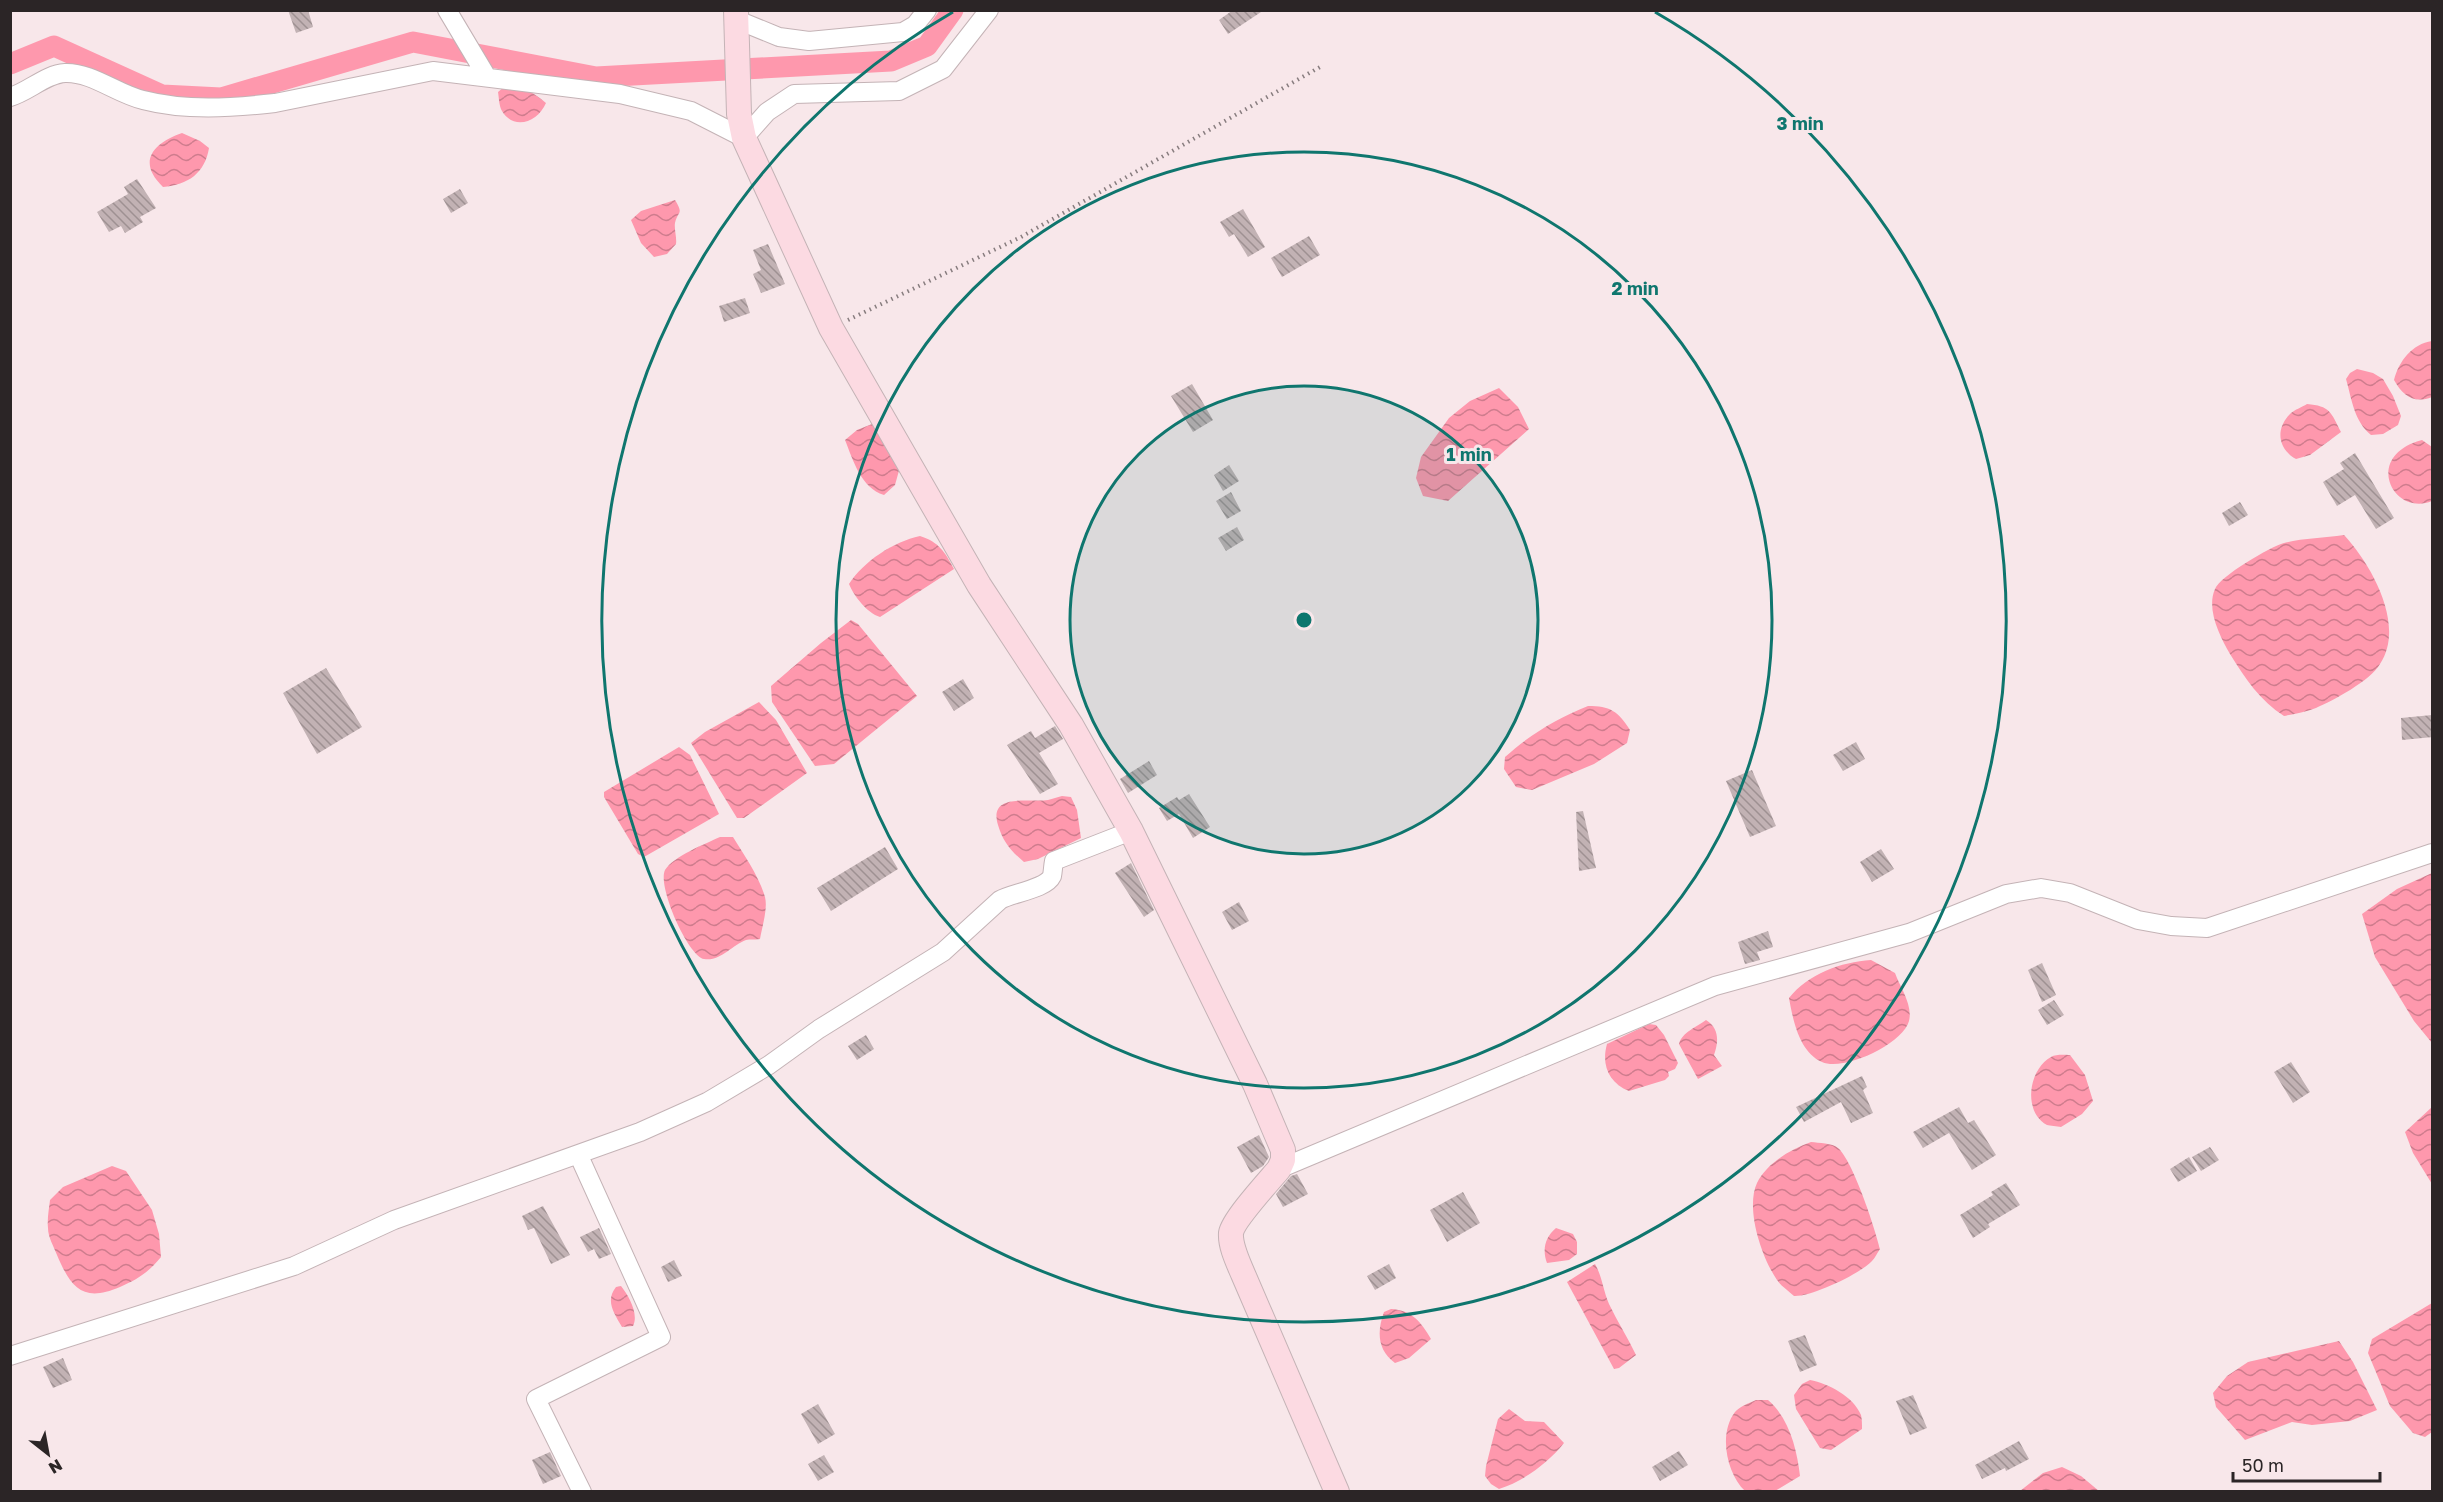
<svg xmlns="http://www.w3.org/2000/svg" width="2443" height="1502" viewBox="0 0 2443 1502" font-family="'Golos Text',sans-serif">
  <defs>
    <pattern id="water-waves" width="16" height="10" patternUnits="userSpaceOnUse" patternTransform="scale(1.5)"><rect width="16" height="10" fill="#fe98ad"/><path d="M0 5q4-4 8 0t8 0" fill="none" stroke="#ce7c8d"/></pattern>
    <pattern id="building-back-hatch" width="6" height="6" patternUnits="userSpaceOnUse" patternTransform="scale(1.5)"><rect width="6" height="6" fill="#c2b2b4"/><path d="M-1 5l2 2M0 0l6 6M5-1l2 2" fill="none" stroke="#9e9192"/></pattern>
  </defs>
  <rect width="100%" height="100%" fill="#f8e7ea"/>
  <path fill="url(#water-waves)" d="M504 87C524 87 530 90 546 103 538 122 514 131 502 111 499 106 499 98 498 92Z
    M182 133 200 141 209 148C205 173 188 185 163 187 136 161 154 143 182 133Z
    M675 200C684 215 678 210 675 223 674 229 677 238 676 244L667 254 654 257 641 243 631 220 641 211Z
    M2432 341V397C2414 404 2403 396 2394 380 2399 361 2412 344 2432 341Z
    M2357 369 2373 373 2383 379 2393 396 2401 416 2398 425 2383 434 2371 435C2354 421 2352 400 2346 379L2350 373Z
    M1499 388 1518 407 1529 429 1448 501 1423 496 1416 478 1421 457 1449 418 1470 401Z
    M2307 404C2330 406 2331 412 2341 432L2310 455 2296 459C2278 449 2275 429 2290 414 2294 410 2302 407 2307 404Z
    M872 424 883 430 900 467 895 485 884 495C861 488 853 460 845 440L857 430Z
    M2422 440 2432 447V501C2393 517 2362 456 2422 440Z
    M2344 535C2371 564 2406 625 2380 664 2370 681 2334 700 2316 708 2306 712 2294 714 2284 716 2260 701 2245 678 2230 654 2220 637 2206 609 2215 589 2220 576 2270 547 2284 543 2303 538 2324 538 2344 535Z
    M920 536C939 542 945 552 954 569L880 617C867 613 854 596 849 584 864 561 893 542 920 536Z
    M851 620 858 624 917 696 834 764 815 766 772 702 771 686 821 643Z
    M759 702 776 720 807 773 744 818H737L691 743 705 732Z
    M1588 706C1610 706 1618 711 1630 730L1627 743 1594 764 1532 790 1516 787 1504 769 1505 757C1529 735 1558 718 1588 706Z
    M679 747 690 755 719 814 644 857 638 854 604 797V792Z
    M1062 796 1071 797 1077 810 1081 838 1038 859 1024 862C1011 851 1003 842 998 825 988 792 1030 803 1048 800 1053 799 1057 797 1062 796Z
    M720 837H733C744 855 759 876 765 897 768 909 762 927 760 939 755 940 750 939 746 940 732 945 720 962 704 959 688 956 657 886 665 870 674 856 705 844 720 837Z
    M2432 873V1043L2414 1021 2375 957 2362 914 2397 889Z
    M1871 960 1895 973C1900 987 1913 1005 1909 1021 1903 1044 1843 1072 1822 1062 1799 1052 1793 1020 1789 998 1808 974 1841 962 1871 960Z
    M1706 1020C1719 1028 1719 1041 1714 1055L1722 1066 1698 1079 1679 1044C1682 1032 1697 1027 1706 1020Z
    M1649 1024 1656 1025 1664 1035 1678 1063 1675 1069 1668 1072 1669 1076 1665 1080 1629 1091C1609 1083 1601 1065 1607 1044Z
    M2070 1055 2085 1075 2093 1101 2082 1114 2061 1127C2057 1126 2050 1126 2047 1125 2022 1111 2029 1069 2051 1057 2056 1054 2065 1055 2070 1055Z
    M2432 1107V1184L2413 1153 2405 1132Z
    M1811 1142C1819 1143 1832 1143 1838 1148 1853 1161 1875 1228 1880 1249 1877 1253 1875 1258 1872 1261 1860 1274 1811 1297 1794 1296 1789 1291 1781 1286 1777 1280 1762 1258 1745 1209 1757 1183 1767 1163 1791 1149 1811 1142Z
    M112 1166 126 1171 152 1210 159 1234 161 1257C149 1272 138 1279 120 1287 83 1303 71 1288 57 1255 54 1247 48 1237 48 1228 47 1219 49 1209 50 1200L63 1187Z
    M1556 1228 1573 1234 1577 1242V1254L1569 1260 1547 1263C1542 1250 1545 1237 1556 1228Z
    M1595 1264C1602 1276 1603 1290 1609 1304 1617 1321 1628 1338 1636 1355L1619 1368 1614 1369 1567 1282Z
    M621 1286C629 1296 639 1314 633 1326L622 1327C614 1313 605 1301 616 1287Z
    M2432 1303V1432L2425 1437 2413 1433 2390 1406 2368 1353 2372 1339Z
    M1391 1309C1412 1310 1421 1322 1431 1339L1409 1358 1395 1363C1377 1350 1377 1331 1384 1312Z
    M2339 1341 2353 1362 2377 1410 2350 1421 2312 1425 2292 1422 2245 1440 2216 1407 2213 1393 2227 1376 2248 1362Z
    M1810 1380C1829 1384 1853 1396 1861 1415 1862 1419 1862 1425 1862 1429L1831 1450 1820 1448 1796 1409 1794 1395 1802 1384Z
    M1756 1400H1768C1789 1418 1797 1449 1800 1476L1775 1491H1745C1727 1474 1718 1434 1735 1412 1739 1407 1749 1403 1756 1400Z
    M1509 1409 1525 1421 1544 1422 1564 1443C1548 1463 1524 1481 1499 1489L1491 1484 1485 1476 1486 1466 1498 1419Z
    M2062 1467 2081 1476 2099 1491H2020L2043 1473Z"/>
  <g fill="none" stroke-linecap="round" stroke-linejoin="round">
    <path stroke="#fe98ad" stroke-width="21" d="M10 64 54 46 162 95 221 98 413 42 596 77 891 61 927 46 953 10"/>
  </g>
  <path fill="url(#building-back-hatch)" d="M288 10H308L313 27 296 33Z
    M1233 10H1264L1228 34 1219 20Z
    M137 179 156 208 140 217 143 222 125 233 121 226 109 232 97 212 128 194 124 187Z
    M460 189 468 203 451 213 443 199Z
    M1243 209 1265 247 1248 257 1234 234 1229 237 1220 222Z
    M1309 236 1320 255 1282 277 1271 258Z
    M768 244 785 284 761 293 753 274 761 270 753 250Z
    M745 298 750 313 724 322 719 306Z
    M1192 384 1213 420 1193 432 1171 396Z
    M2355 453 2394 518 2376 529 2355 495 2337 506 2323 482 2344 469 2340 463Z
    M1229 465 1239 481 1223 491 1214 475Z
    M1231 492 1241 511 1227 519 1216 501Z
    M2240 502 2248 515 2229 526 2222 513Z
    M1237 527 1244 540 1226 551 1218 538Z
    M326 668 362 727 317 754 283 693Z
    M963 679 974 698 954 711 942 692Z
    M2432 715 2433 737 2402 740 2401 718Z
    M1055 726 1063 739 1039 753 1058 784 1040 794 1007 745 1031 731 1035 738Z
    M1856 742 1865 759 1843 771 1833 755Z
    M1149 761 1157 775 1128 793 1120 779Z
    M1752 770 1776 826 1750 837 1726 781Z
    M1189 794 1210 827 1193 838 1179 814 1167 821 1159 808 1177 797 1179 800Z
    M1583 811 1596 868 1579 871 1576 812Z
    M885 847 898 869 831 911 817 888Z
    M1881 849 1894 869 1872 882 1860 862Z
    M1131 863 1154 910 1144 917 1115 873Z
    M1239 902 1249 921 1232 930 1222 912Z
    M1768 931 1773 947 1757 952 1760 960 1745 964 1738 942Z
    M2042 963 2056 995 2042 1002 2028 970Z
    M2054 1000 2064 1015 2047 1025 2038 1010Z
    M866 1035 874 1049 857 1060 848 1046Z
    M2291 1062 2310 1092 2293 1103 2274 1072Z
    M1862 1076 1867 1087 1863 1090 1873 1113 1851 1123 1841 1102 1804 1122 1796 1107Z
    M1959 1107 1968 1123 1974 1120 1996 1155 1972 1170 1949 1133 1923 1148 1913 1132Z
    M1259 1135 1269 1157 1263 1166 1251 1173 1237 1147Z
    M2210 1147 2219 1160 2201 1171 2192 1157Z
    M2189 1157 2197 1171 2178 1182 2170 1169Z
    M1297 1174 1308 1194 1283 1207 1276 1194 1291 1176Z
    M2006 1183 2020 1205 1988 1224 1990 1227 1973 1238 1960 1215 1993 1195 1991 1192Z
    M1463 1192 1480 1223 1447 1242 1430 1210Z
    M543 1206 570 1255 551 1264 534 1228 528 1230 522 1216Z
    M599 1228 611 1254 599 1259 594 1249 588 1252 580 1237Z
    M674 1260 682 1276 668 1282 661 1267Z
    M1389 1264 1396 1278 1375 1290 1367 1276Z
    M1805 1335 1817 1365 1800 1372 1788 1341Z
    M63 1358 72 1380 53 1388 43 1367Z
    M1913 1395 1927 1428 1910 1435 1896 1401Z
    M818 1404 835 1434 818 1444 801 1414Z
    M2019 1441 2029 1459 2006 1471 2005 1468 1982 1479 1975 1465Z
    M1679 1451 1688 1465 1660 1481 1652 1467Z
    M550 1452 561 1476 543 1484 532 1460Z
    M824 1455 834 1472 818 1481 808 1464Z"/>
  <g fill="none" stroke-linecap="round" stroke-linejoin="round">
    <defs>
      <path id="minor" d="M447 10 487 77
        M735 19 779 37 809 41 903 32 915 25 927 10
        M10 97C28 92 46 74 65 73 92 72 117 94 143 100 185 111 231 108 275 103L433 71 620 94 691 111 744 138 767 112 794 94 899 91 943 69 989 10
        M579 1156 661 1337 536 1399 582 1492
        M1279 1169 1715 986 1909 933 2006 894 2041 888 2070 893 2138 920 2171 926 2207 928 2432 853
        M10 1356 294 1266 394 1220 640 1132 707 1102 769 1065 819 1029 943 952 1000 900C1012 893 1046 889 1052 876 1053 871 1053 866 1054 861L1131 831"/>
      <path id="secondary" d="M736 10 739 114 744 138 831 328 979 585 1071 725 1131 831 1255 1084 1283 1150V1160L1279 1169C1269 1181 1233 1220 1231 1233 1230 1246 1238 1262 1243 1274L1337 1492"/>
    </defs>
    <use href="#minor" stroke="#c4b3b6" stroke-width="20"/>
    <use href="#secondary" stroke="#c4b3b6" stroke-width="26"/>
    <path stroke="#887d7f" stroke-width="4" stroke-dasharray="1.5 4.5" stroke-linecap="butt" d="M848 320 1021 237 1320 67"/>
    <use href="#minor" stroke="#fff" stroke-width="18"/>
    <use href="#secondary" stroke="#fcdae2" stroke-width="24"/>
  </g>
  <circle cx="1304" cy="620" r="234" fill="#0f766e" fill-opacity=".12"/>
  <g fill="none" stroke="#0f766e" stroke-width="3">
    <circle cx="1304" cy="620" r="234"/>
    <circle cx="1304" cy="620" r="468"/>
    <path d="M1655 12A702 702 0 1 1 953 12"/>
  </g>
  <circle cx="1304" cy="620" r="9" fill="#0f766e" stroke="#f8e7ea" stroke-width="3"/>
  <g font-size="18" text-anchor="middle" font-weight="bold" fill="#0f766e" stroke="#f8e7ea" stroke-width="6" stroke-linejoin="round" paint-order="stroke">
    <text x="1800" y="130">3 min</text>
    <text x="1635" y="295">2 min</text>
    <text x="1469" y="461">1 min</text>
  </g>
  <rect width="2443" height="1502" fill="none" stroke="#2b2526" stroke-width="24"/>
  <g transform="translate(48 1454) rotate(149)" stroke="#f8e7ea" stroke-width="4.5" paint-order="stroke">
  <path d="M0-4.5L10 22L0 15L-10 22Z" fill="#2b2526"/>
  <text y="-9" font-size="16" font-weight="bold" text-anchor="middle" fill="#2b2526">N</text>
  </g>
  <path d="M2233 1472v9h147v-9" fill="none" stroke="#2b2526" stroke-width="3"/>
  <text x="2242" y="1472" font-size="18" fill="#2b2526" stroke="#f8e7ea" stroke-width="4.5" paint-order="stroke">50 m</text>
</svg>
